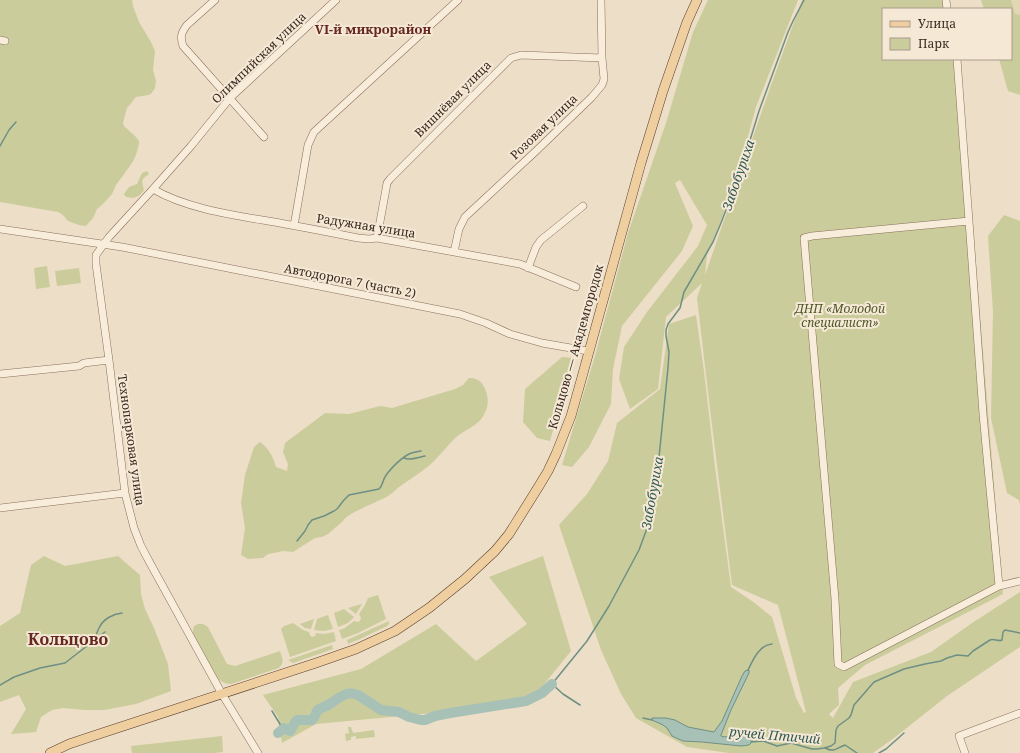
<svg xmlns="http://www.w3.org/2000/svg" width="1020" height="753" viewBox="0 0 1020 753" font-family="'Noto Serif',serif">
  <rect width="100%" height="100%" fill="#eddec7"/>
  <path fill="#e3d6b4" d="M1011 0H1020V15L1015 14Z"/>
  <path fill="#cbcc9b" d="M0 0H132L133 6 139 22 151 42 155 51 153 70 156 81 155 88 151 94 148 95 136 97 132 102 127 108 123 123 124 126 136 137 139 141V144L136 155 132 163 116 185 112 194 104 203 97 209 93 218 86 226 79 225 68 221 63 215 58 212 0 202Z
    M708 0H798L756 107 741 162 720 224 707 255 705 275 770 88 802 0H947L949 9H883V59H959L1003 594 865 665 838 688 839 705 829 714 833 718 853 682 931 652 972 623 1020 592V647L947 696 894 738 873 753H729L687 747 636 718 621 694 601 650 559 525 587 494 608 461 617 423 660 389 669 324 696 315 704 371 715 467 731 587 752 601 772 617 796 698 804 713 806 712 778 605 732 585 711 417 697 298 702 283 666 317 658 389 630 409 619 379 624 347 647 312 698 246 707 225 680 180 675 183 693 226 682 251 622 326 613 369 611 404 589 447 572 467 562 465 595 356 628 233 666 123 693 32Z
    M981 0H1011L1015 14 1020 15V95L1008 91 999 59H1011V9H984Z
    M147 171 149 174C140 180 142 181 144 190 140 197 132 200 125 196L124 194 129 187 137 184 142 173Z
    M1004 215 1020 221V505L1019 500 1007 493 991 418 993 312 988 236Z
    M47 266 50 287 36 289 34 268Z
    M79 268 81 283 57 286 55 271Z
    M562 357 573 358 550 441 537 438 523 422 525 389Z
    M469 378C480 377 485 386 487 395 489 404 487 410 482 418 474 428 464 430 455 438 448 445 442 453 434 461 425 470 413 477 402 485 397 488 393 493 388 496 378 502 347 513 343 521L328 534 322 537 315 538 293 552 283 551 274 553 268 554 263 558 248 559 241 555 245 528 241 503 245 475 254 447 260 442C269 448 273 457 276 467L287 471 288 464 283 452 285 443 325 413 349 414 380 406 392 408 455 389 463 385Z
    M44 556 65 566 118 556 140 575 141 594 145 609 154 628 168 664 171 691 136 704 104 710H84L63 708 52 710 41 717 36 732 11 734 26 709 19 695 0 702V626L20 613 31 565Z
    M543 556 571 651 528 704 316 724 282 743 278 717 263 695 361 669 436 624 476 661 527 624 489 577Z
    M378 595 386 619 358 633 342 639 339 630 345 628 354 621 358 622 360 621 361 618 359 614 365 605 368 598Z
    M362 604 356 614 348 608Z
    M344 609 354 617 348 623 338 627 334 613Z
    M328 615 333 629 324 631 314 630 317 619Z
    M314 619 311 629 305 628 300 624Z
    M389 621V624L387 626 360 639 348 644 347 640Z
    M293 623 303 630 309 632 310 635 312 637 315 636 316 633 324 634 334 632 336 641 290 657 281 629 284 626Z
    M198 624H203L208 627 227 664 235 666 280 651C282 658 285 662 279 668L231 684C226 684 222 682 218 679L193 633V630L194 626Z
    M332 645 333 649 293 663 288 660Z
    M348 727H351L353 733 374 730 375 737 356 739V736L351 737V740L346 741 345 734 349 733Z
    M222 736 223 752 214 753H132L131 746Z"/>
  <path fill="#a8c1b7" stroke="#6e9084" d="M748 670H749V673L731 710 721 735V736C727 738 729 736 734 734 740 733 748 734 753 738L752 742 749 745 741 746 702 742 683 741 672 736 667 728 663 725 652 720V718H666L675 720 688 727 714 732 722 721 742 676 745 671Z"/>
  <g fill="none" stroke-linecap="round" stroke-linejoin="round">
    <path stroke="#6e9084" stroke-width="1.5" d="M0 146 9 130 16 122
      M404 458C411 461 418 457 425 456
      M297 541 305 531 308 525 312 520 324 516 334 511 337 509 344 500 349 495 379 489C383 485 382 482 385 477 389 470 401 458 409 454 413 452 417 452 421 451
      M94 640C96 636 97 632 99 628 103 619 113 614 122 613
      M748 670C753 660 759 645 772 644
      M0 685 14 677 40 668 65 663 105 632
      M580 705 563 694 552 684 587 641 609 606 639 550 649 523 657 477 668 368 669 352 666 336V330L668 324 680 308 684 292 713 242 721 223 739 176 759 111 788 32 793 21 804 0
      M272 711 283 729
      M643 718 652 720
      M751 742 763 741 777 746 791 743 812 749H817L824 748 831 746 835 743 836 730 838 726 849 718 851 715 854 705 874 682 904 669 925 664 941 661 947 658 957 655 968 656 973 651 990 640C994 638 998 642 1002 640L1003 632 1005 630 1020 633
      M825 748C835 753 836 748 845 745L857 753
      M879 753 886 749 904 733"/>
    <path stroke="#a8c1b7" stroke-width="10" d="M278 733 284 728 290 731C293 728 293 723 297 720H312C315 717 315 715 317 711 319 708 325 707 328 705 338 699 346 690 358 695L381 710 399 712 409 717 421 720H425L435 716 450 713 526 701 542 693 552 684"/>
    <defs>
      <path id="minor" d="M215 0 187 25C181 33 180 37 183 46L264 137
        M946 0 947 9
        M0 40 5 41
        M957 59 969 221 812 236 804 238 835 599 838 664 844 667 999 586 1020 581
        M153 189C185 208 232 215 268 221 298 226 328 232 358 238L369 239 377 238 520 264 576 287
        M969 221 983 414 999 586
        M294 226 308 145 314 132 458 0
        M0 229 122 247 460 314 486 323 510 334 542 343 588 351
        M377 238 386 189 387 183 390 179 511 58 521 55 602 58
        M454 252 459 229 465 217 535 152 592 97 602 85 604 79 602 58 601 0
        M528 268 536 247 541 240 583 206
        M0 374 79 366 84 363 109 360
        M0 508 125 493
        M258 753 222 694 150 563 141 546 134 528 125 493 109 360 96 264V255L109 237 153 189 191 146 230 98 336 0
        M965 753 959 736 1020 713"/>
      <path id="major" d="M50 753 69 744 96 735 316 663 356 649 395 631 429 608 465 579 495 551 509 534 539 486 548 471 556 454 571 416 582 377 641 163 663 91 687 22 697 0"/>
    </defs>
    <use href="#minor" stroke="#896f5c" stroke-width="8"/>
    <use href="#major" stroke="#573e30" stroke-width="10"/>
    <use href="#minor" stroke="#f8ecda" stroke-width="7"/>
    <use href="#major" stroke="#efcea0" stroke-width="9"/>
  </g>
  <g text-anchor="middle" stroke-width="4" stroke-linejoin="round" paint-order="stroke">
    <g font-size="12" fill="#392920" stroke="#f5e9d6">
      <text transform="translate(259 58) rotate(-44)" y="4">Олимпийская улица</text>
      <text transform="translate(453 99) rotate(-45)" y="4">Вишнёвая улица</text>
      <text transform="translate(544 127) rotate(-44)" y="4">Розовая улица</text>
      <text transform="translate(366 226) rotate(9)" y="4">Радужная улица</text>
      <text transform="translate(350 281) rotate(11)" y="4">Автодорога 7 (часть 2)</text>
      <text transform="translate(576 347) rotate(-74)" y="4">Кольцово — Академгородок</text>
      <text transform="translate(131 440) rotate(82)" y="4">Технопарковая улица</text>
    </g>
    <g font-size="12" font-style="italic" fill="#4e5527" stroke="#f5e9d6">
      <text x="840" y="313">ДНП «Молодой<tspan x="840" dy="14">специалист»</tspan></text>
    </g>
    <g font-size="13" font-weight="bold" fill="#652720" stroke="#f5e9d6">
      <text x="373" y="34">VI-й микрорайон</text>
    </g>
    <g font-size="13" font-style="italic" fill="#305952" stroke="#f5e9d6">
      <text transform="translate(738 175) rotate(-71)" y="5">Забобуриха</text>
      <text transform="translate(652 493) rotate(-80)" y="5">Забобуриха</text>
      <text transform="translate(775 735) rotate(5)" y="5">ручей Птичий</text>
    </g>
    <g font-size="16" font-weight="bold" fill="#652720" stroke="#f5e9d6">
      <text x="68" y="645">Кольцово</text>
    </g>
  </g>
  <rect x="882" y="8" width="130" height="52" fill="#f5e9d6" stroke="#aa9c8d"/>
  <rect x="890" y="21" width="20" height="6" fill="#efcea0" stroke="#aa9c8d"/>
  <text x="918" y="28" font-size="12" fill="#392920">Улица</text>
  <rect x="890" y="38" width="20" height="12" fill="#cbcc9b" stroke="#aa9c8d"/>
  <text x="918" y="48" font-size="12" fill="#392920">Парк</text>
</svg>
